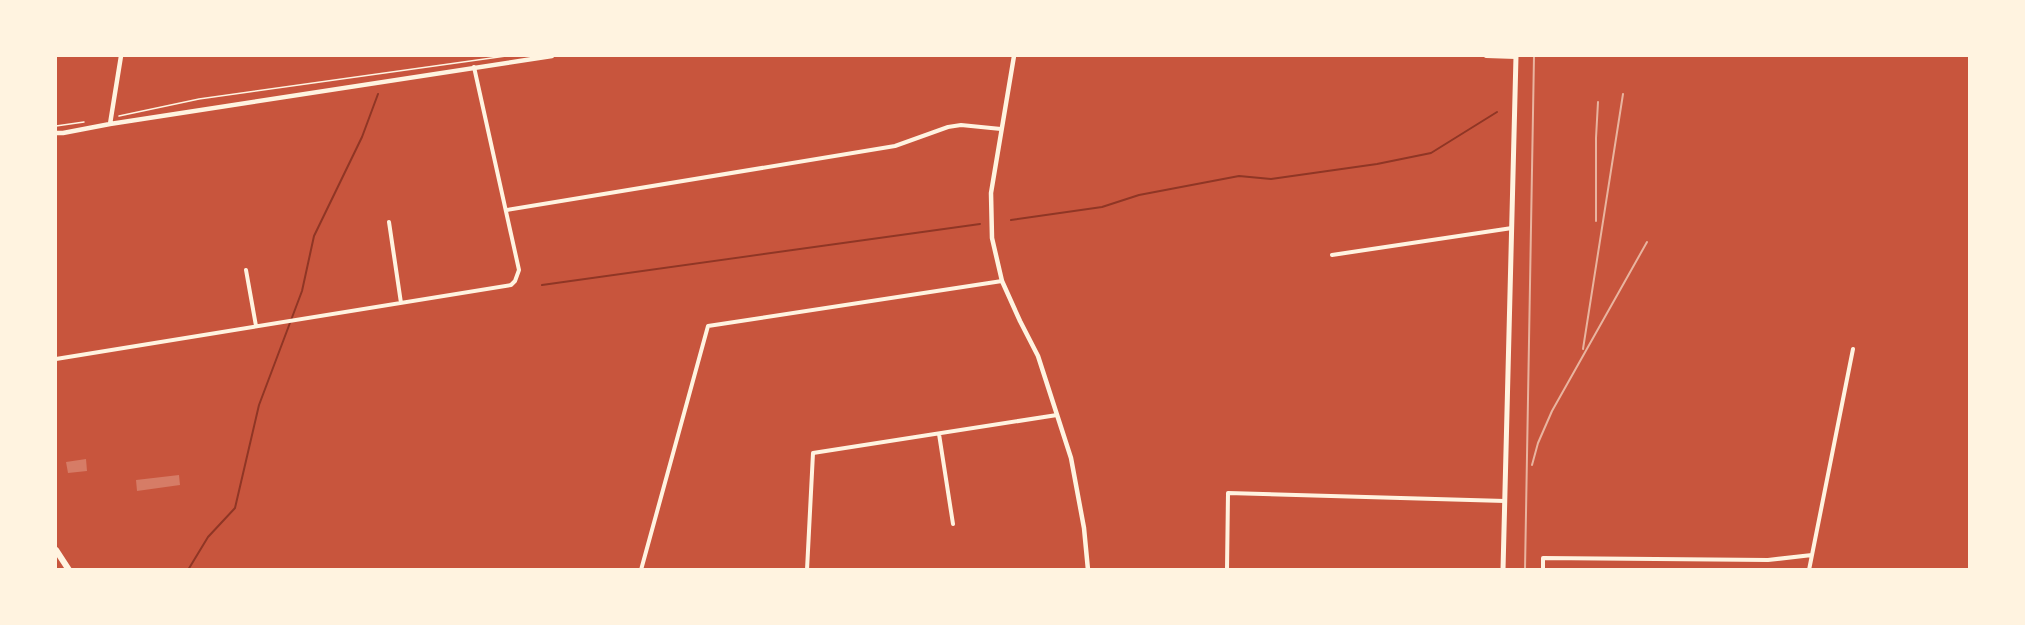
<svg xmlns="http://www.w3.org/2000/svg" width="2025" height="625" viewBox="0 0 2025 625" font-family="'Crimson Pro',serif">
  <rect width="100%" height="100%" fill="#c8553d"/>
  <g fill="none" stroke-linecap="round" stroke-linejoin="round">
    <path stroke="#8f3625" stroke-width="2" d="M1011 220 1102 207 1139 195 1239 176 1271 179 1377 164 1431 153 1497 112
      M542 285 980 224
      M188 570 208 537 235 508 259 405 302 291 314 236 362 137 378 94"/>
  </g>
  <path fill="#d67c66" d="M86 459 87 471 68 473 66 462Z
    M179 475 180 485 137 491 136 480Z"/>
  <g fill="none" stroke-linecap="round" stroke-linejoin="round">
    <path stroke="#fff3e0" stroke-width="1.5" d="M119 116 199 99 506 56
      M56 126 84 122"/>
    <path stroke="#fff3e0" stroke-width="4" d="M1486 56 1516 57
      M507 210 895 146 948 127 961 125 1001 129
      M389 222 401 303
      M1332 255 1512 228
      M246 270 256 326
      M56 359 511 285 515 281 519 270 474 67
      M939 434 953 524
      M641 570 708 326 1002 281
      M807 570 813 453 1057 415
      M1227 570 1228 493 1505 501
      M1543 570V558L1768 560 1812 555
      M1809 570 1853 349"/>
    <path stroke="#fff3e0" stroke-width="4.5" d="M1014 56 991 193 992 238 1002 281 1020 321 1038 356 1071 458 1084 528 1088 570
      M110 124 121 56
      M56 133H63L110 124 552 56"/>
    <path stroke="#fff3e0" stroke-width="5" d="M1503 570 1516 56"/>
    <path stroke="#fff3e0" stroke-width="6" d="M56 550 69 570"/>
    <path stroke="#e9b49f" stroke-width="2" d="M1596 221V138L1598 102
      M1583 349 1623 94
      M1532 465 1538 443 1552 411 1647 242
      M1525 570 1534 56"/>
  </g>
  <rect width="2025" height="625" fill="none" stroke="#fff3e0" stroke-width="114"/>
</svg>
